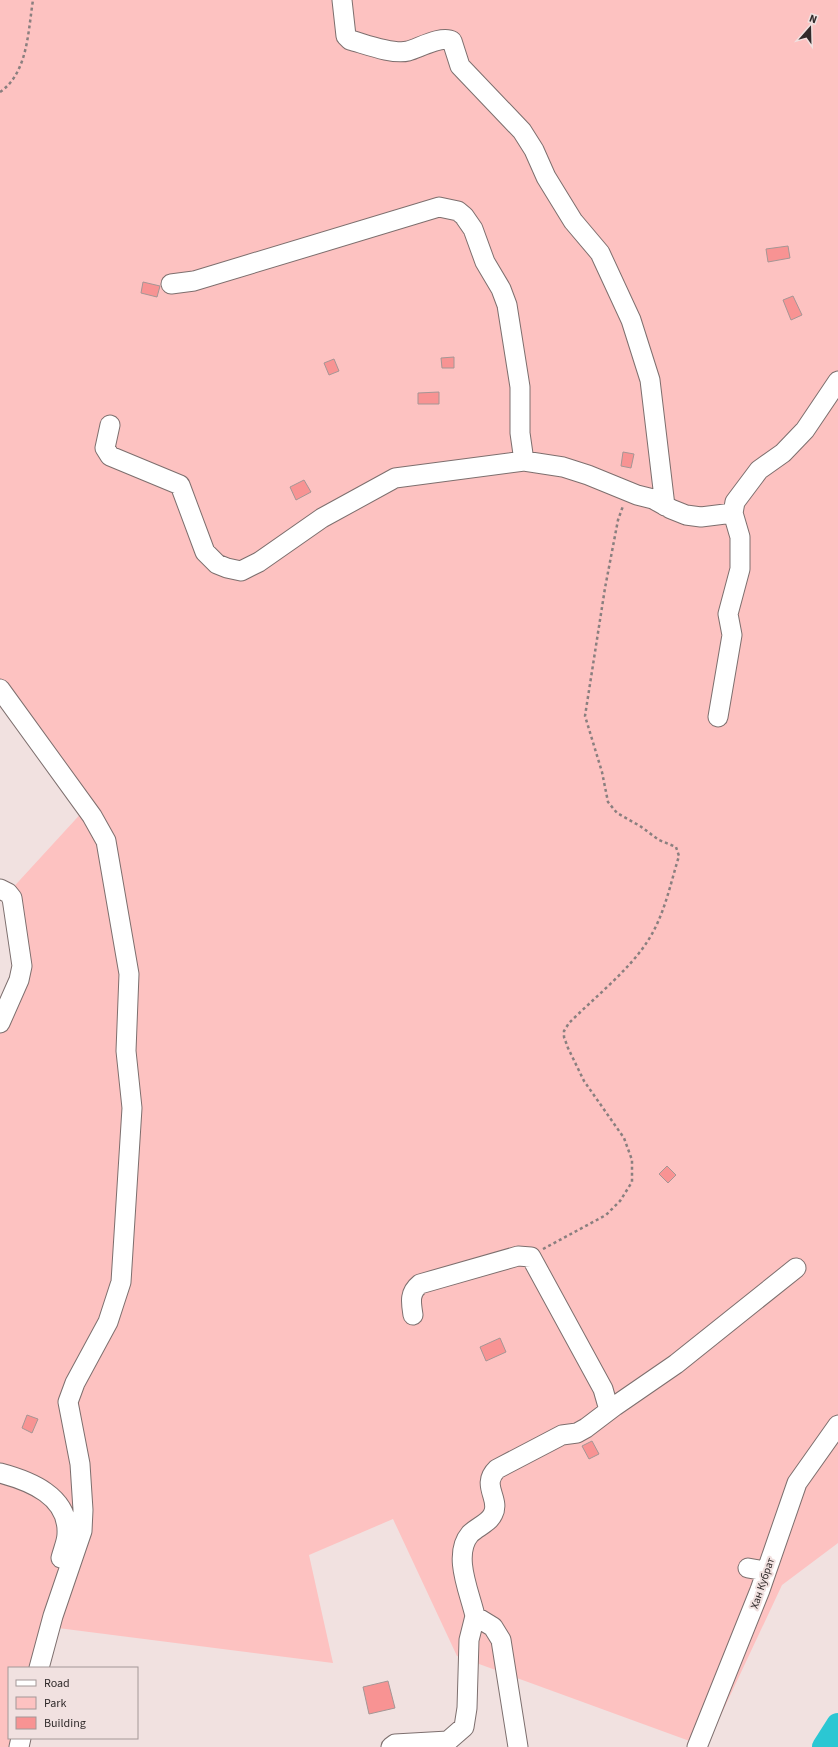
<svg xmlns="http://www.w3.org/2000/svg" width="838" height="1747" viewBox="0 0 838 1747" font-family="'Source Sans 3',sans-serif">
  <rect width="100%" height="100%" fill="#f1e1e0"/>
  <path fill="#fdc2c1" d="M0 0H838V1543L782 1585 706 1747 457 1656 393 1519 309 1555 333 1663 50 1627 36 1668H9V1738H13L10 1747H0V1023L19 980 8 893 86 808 0 689Z"/>
  <g fill="none" stroke-linecap="round" stroke-linejoin="round">
    <path stroke="#2bc7d3" stroke-width="24" d="M824 1747 838 1725"/>
  </g>
  <path fill="#f89393" stroke="#a59695" d="M788 246 790 258 768 262 766 249Z
    M143 282 160 286 157 297 141 293Z
    M793 296 802 315 791 320 783 300Z
    M454 357V368H442L441 358Z
    M334 359 339 371 329 375 324 363Z
    M439 392V404H418V393Z
    M623 452 634 454 631 468 621 466Z
    M304 480 311 492 296 500 290 487Z
    M667 1166 676 1175 668 1183 659 1174Z
    M500 1338 506 1352 486 1361 480 1347Z
    M27 1415 38 1419 32 1433 22 1428Z
    M592 1441 599 1454 589 1459 582 1446Z
    M388 1681 395 1708 369 1714 363 1687Z"/>
  <g fill="none" stroke-linecap="round" stroke-linejoin="round">
    <defs>
      <path id="minor" d="M342 0 346 36 350 40C365 44 393 55 408 51 419 48 442 35 452 41L460 66 522 131 534 150 546 177 573 221 600 253 631 320 650 380 665 506
        M171 284 194 281 439 207 458 211 464 216 473 229 485 262 501 289 507 305 520 387V433L524 461
        M110 425 105 448 110 456 180 485 205 552 217 564 227 568 241 571 259 562 322 518 395 478 524 461 563 467 588 475 637 495 653 499 671 509 686 515 701 517 733 513
        M0 689 92 816 106 841 129 974 126 1051 132 1108 121 1282 108 1322 75 1383 68 1402 80 1464 83 1510 82 1531 53 1616 39 1668
        M718 717 732 635 728 614 740 569V537L733 513 735 502 759 470 783 453 805 430 838 381
        M0 889 8 893 12 898 22 966 19 980 0 1023
        M413 1315C411 1302 409 1293 420 1284L518 1256 531 1257 603 1389 609 1410
        M0 1473C30 1481 69 1496 67 1534 67 1541 63 1550 61 1558
        M748 1568 765 1571
        M475 1616C470 1593 452 1555 470 1534 477 1527 489 1523 493 1514 501 1499 480 1485 497 1469L562 1435 577 1433 586 1428 615 1406 676 1364 796 1268
        M19 1747 21 1738
        M391 1747 395 1744 448 1741 464 1727 467 1708 469 1640 475 1616 493 1627 501 1640 518 1747
        M697 1747 760 1590 797 1483 838 1425"/>
    </defs>
    <use href="#minor" stroke="#7d6f6e" stroke-width="21"/>
    <path stroke="#8a7f7f" stroke-width="2.5" stroke-dasharray="3 3" stroke-linecap="butt" d="M0 92C28 73 28 31 33 0
      M543 1249 606 1215 620 1201 632 1182V1160L624 1138 584 1081 568 1048 564 1037V1031L569 1023C593 999 629 970 647 942 664 917 670 885 679 856L676 847 659 840 640 826 617 813 608 802 602 772 585 716 605 588 618 520 623 506"/>
    <use href="#minor" stroke="#fff" stroke-width="19"/>
  </g>
  <g text-anchor="middle" stroke-width="4" stroke-linejoin="round" paint-order="stroke">
    <g font-size="11" fill="#302a2a" stroke="#f1e1e0">
      <text transform="translate(762 1583) rotate(-71)" y="4">Хан Кубрат</text>
    </g>
  </g>
  <rect x="8" y="1667" width="130" height="72" fill="#f1e1e0" stroke="#a49897"/>
  <rect x="16" y="1680" width="20" height="6" fill="#ffffff" stroke="#a49897"/>
  <text x="44" y="1687" font-size="12" fill="#302a2a">Road</text>
  <rect x="16" y="1697" width="20" height="12" fill="#fdc2c1" stroke="#a49897"/>
  <text x="44" y="1707" font-size="12" fill="#302a2a">Park</text>
  <rect x="16" y="1717" width="20" height="12" fill="#f89393" stroke="#a49897"/>
  <text x="44" y="1727" font-size="12" fill="#302a2a">Building</text>
  <g transform="translate(810 28) rotate(20)" stroke="#f1e1e0" stroke-width="3" paint-order="stroke">
  <path d="M0-3L7 15L0 10L-7 15Z" fill="#302a2a"/>
  <text y="-6" font-size="11" font-weight="bold" text-anchor="middle" fill="#302a2a">N</text>
  </g>
</svg>
